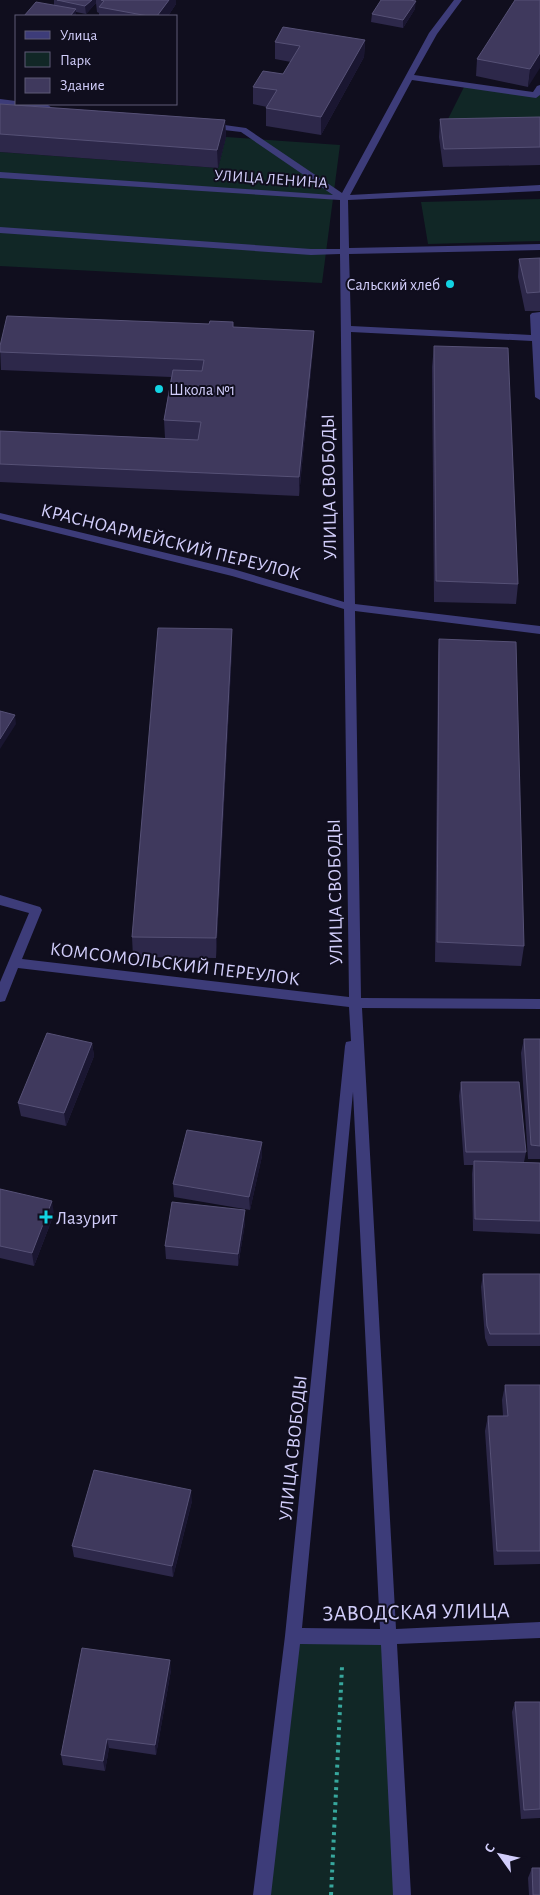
<svg xmlns="http://www.w3.org/2000/svg" width="540" height="1895" viewBox="0 0 540 1895" font-family="'Alegreya Sans',sans-serif">
  <rect width="100%" height="100%" fill="#100e1e"/>
  <path fill="#112726" d="M465 85 536 95 540 88V135L439 137Z
    M226 137 340 145 322 283 0 266V152L218 168Z
    M540 199V241L428 244 421 202Z
    M293 1636 389 1637 402 1895H262Z"/>
  <g fill="none" stroke-linecap="round" stroke-linejoin="round">
    <path stroke="#37a79d" stroke-width="4" stroke-dasharray="3 4.5" stroke-linecap="butt" d="M331 1895 342 1667"/>
    <path fill="#3d3c79" fill-rule="evenodd" d="M454 0H462L437 34 414 75 533 92 537 86 540 85V95L536 98 412 80 350 195 540 185V191L348 200 349 248 540 244V250L349 254 351 326 531 335 530 315 532 313 540 312V400L535 397 532 341 351 332 355 604 540 626V634L355 611 361 998 540 999V1009L362 1008 396 1629 540 1622V1638L397 1644 411 1895H393L381 1645 300 1644 271 1895H253L285 1636 345 1046 346 1042 351 1041 349 1007 18 968 5 1001 0 1002V982L29 913 0 905V895L40 907 42 910 22 959 349 997 344 609 232 576 0 519V513L233 569 344 602 340 254 311 255 0 233V227L311 249H340V200L0 178V172L333 195 241 132 207 128V124L210 123 246 128 342 193 429 33ZM353 1092 380 1629 302 1628Z
      M0 99 16 101V104L48 105 52 108 48 111 0 105Z"/>
  </g>
  <path fill="#2d284a" d="M54 0H176V4L168 16H99V13L97 12 96 3 86 14 76 12V16H24L54 5Z
    M540 0 528 87 476 76 477 59Z
    M415 9 403 28 371 22 372 14Z
    M365 40 364 57 321 135 266 126V108L267 107 253 104V87L283 74 291 62 275 59V42Z
    M0 104 225 120 226 137 218 168 0 152Z
    M540 117V165L443 167 439 137 440 119Z
    M540 258V311H525L518 277 519 259Z
    M233 322V327L314 331 313 349 299 496 0 482V431L165 438 164 420 171 377 1 370 0 346Z
    M434 346 518 584 516 604 434 602 432 367Z
    M232 629V649L216 958 133 957 132 937Z
    M439 639 524 946 521 966 435 962 438 660Z
    M524 1039H540V1159H528L521 1053Z
    M92 1043 94 1056 66 1126 21 1116 18 1103Z
    M461 1082 526 1152 524 1162 540 1163V1234L473 1231 472 1174 473 1165H464L459 1096Z
    M262 1142V1156L250 1210 174 1197 173 1184Z
    M0 1189 54 1214 34 1266 0 1258Z
    M245 1223 238 1266 166 1259 165 1246Z
    M483 1274H540V1346H488L485 1338 481 1287Z
    M505 1385H540V1564L494 1565 485 1431 488 1416H503L502 1400Z
    M192 1501 173 1577 74 1557 72 1546Z
    M171 1670 156 1755 109 1748 105 1771 63 1765 61 1755Z
    M515 1702H540V1818L521 1819 512 1712Z
    M532 1868 540 1895H529L528 1878Z"/>
  <path fill="#1a1631" d="M92 0H96V3L86 14 85 6Z
    M169 0H176V4L168 16H157Z
    M416 1 415 9 403 28V20Z
    M76 9V16H70Z
    M365 40 364 57 321 135V117Z
    M540 53V68L528 87 530 69Z
    M225 120 226 137 218 168 217 150Z
    M314 331 313 349 299 496V477Z
    M232 629V649L216 958V938Z
    M15 715 16 724 0 749V739Z
    M92 1043 94 1056 66 1126 64 1113Z
    M262 1142V1156L250 1210 249 1197Z
    M52 1201 54 1214 34 1266 32 1253Z
    M245 1210V1223L238 1266V1254Z
    M191 1490 192 1501 173 1577 172 1566Z
    M170 1660 171 1670 156 1755 155 1745Z
    M107 1739 109 1748 105 1771 103 1761Z"/>
  <path fill="#3f395d" stroke="#565176" d="M57 0H92L85 6Z
    M101 0H169L157 16H148L99 7 104 1Z
    M381 0H409L416 1 403 20 372 14Z
    M515 0H540V53L530 69 477 59Z
    M36 2 76 9 70 16H24Z
    M283 27 365 40 321 117 266 108 277 90 253 87 263 71 283 74 300 46 275 42Z
    M0 104 225 120 217 150 0 134Z
    M540 117V147L444 149 440 119Z
    M540 258V292L527 293 519 259Z
    M7 316 209 324 210 321 233 322V327L314 331 299 477 0 464V431L198 440 201 422 164 420 173 370 202 371 204 360 0 352V346Z
    M434 346 508 348 518 584 436 581Z
    M158 628 232 629 216 938 132 937Z
    M439 639 516 642 524 946 437 942Z
    M0 711 15 715 0 739Z
    M47 1033 92 1043 64 1113 18 1103Z
    M524 1039H540V1146L531 1145Z
    M461 1082H519L526 1152H466Z
    M187 1130 262 1142 249 1197 173 1184Z
    M474 1161 540 1163V1221L475 1219Z
    M0 1189 52 1201 32 1253 0 1246Z
    M172 1202 245 1210 238 1254 165 1246Z
    M483 1274H540V1334H490L487 1326Z
    M505 1385H540V1551H497L488 1416H508Z
    M94 1470 191 1490 172 1566 72 1546Z
    M82 1648 170 1660 155 1745 107 1739 103 1761 61 1755Z
    M515 1702H540V1809L524 1810Z
    M532 1868H540V1895H533Z"/>
  <g fill="#12d3e3" stroke="#100e1e" stroke-width="2">
    <circle cx="450" cy="284" r="5"/>
    <circle cx="159" cy="389" r="5"/>
    <path d="M43.5 1209.5h5v5h5v5h-5v5h-5v-5h-5v-5h5z"/>
  </g>
  <g text-anchor="middle" stroke-width="4" stroke-linejoin="round" paint-order="stroke">
    <g font-size="16" fill="#d2cefb" stroke="#100e1e">
      <text transform="translate(271 178) rotate(4)" y="6">УЛИЦА ЛЕНИНА</text>
    </g>
    <g font-size="16" fill="#d2cefb" stroke="#100e1e" text-anchor="end">
      <text x="440" y="290">Сальский хлеб</text>
      <text x="169" y="395" text-anchor="start">Школа №1</text>
    </g>
    <g font-size="19" fill="#d2cefb" stroke="#100e1e">
      <text transform="translate(328 487) rotate(-91)" y="7">УЛИЦА СВОБОДЫ</text>
      <text transform="translate(171 541) rotate(14)" y="7">КРАСНОАРМЕЙСКИЙ ПЕРЕУЛОК</text>
      <text transform="translate(334 892) rotate(-91)" y="7">УЛИЦА СВОБОДЫ</text>
      <text transform="translate(175 963) rotate(7)" y="7">КОМСОМОЛЬСКИЙ ПЕРЕУЛОК</text>
      <text transform="translate(292 1448) rotate(-84)" y="7">УЛИЦА СВОБОДЫ</text>
    </g>
    <g font-size="19" fill="#d2cefb" stroke="#100e1e" text-anchor="start">
      <text x="56" y="1224">Лазурит</text>
    </g>
    <g font-size="22" fill="#d2cefb" stroke="#100e1e">
      <text transform="translate(416 1611) rotate(-1)" y="8">ЗАВОДСКАЯ УЛИЦА</text>
    </g>
  </g>
  <rect x="15" y="15" width="162" height="90" fill="#100e1e" stroke="#5e5b76"/>
  <rect x="25" y="31" width="25" height="8" fill="#3d3c79" stroke="#5e5b76"/>
  <text x="60" y="40" font-size="15" fill="#d2cefb">Улица</text>
  <rect x="25" y="52" width="25" height="15" fill="#112726" stroke="#5e5b76"/>
  <text x="60" y="65" font-size="15" fill="#d2cefb">Парк</text>
  <rect x="25" y="78" width="25" height="15" fill="#3f395d" stroke="#5e5b76"/>
  <text x="60" y="90" font-size="15" fill="#d2cefb">Здание</text>
  <g transform="translate(500 1855) rotate(303)" stroke="#100e1e" stroke-width="4" paint-order="stroke">
  <path d="M0-4L9 19L0 12L-9 19Z" fill="#d2cefb"/>
  <text y="-8" font-size="14" font-weight="bold" text-anchor="middle" fill="#d2cefb">С</text>
  </g>
</svg>
